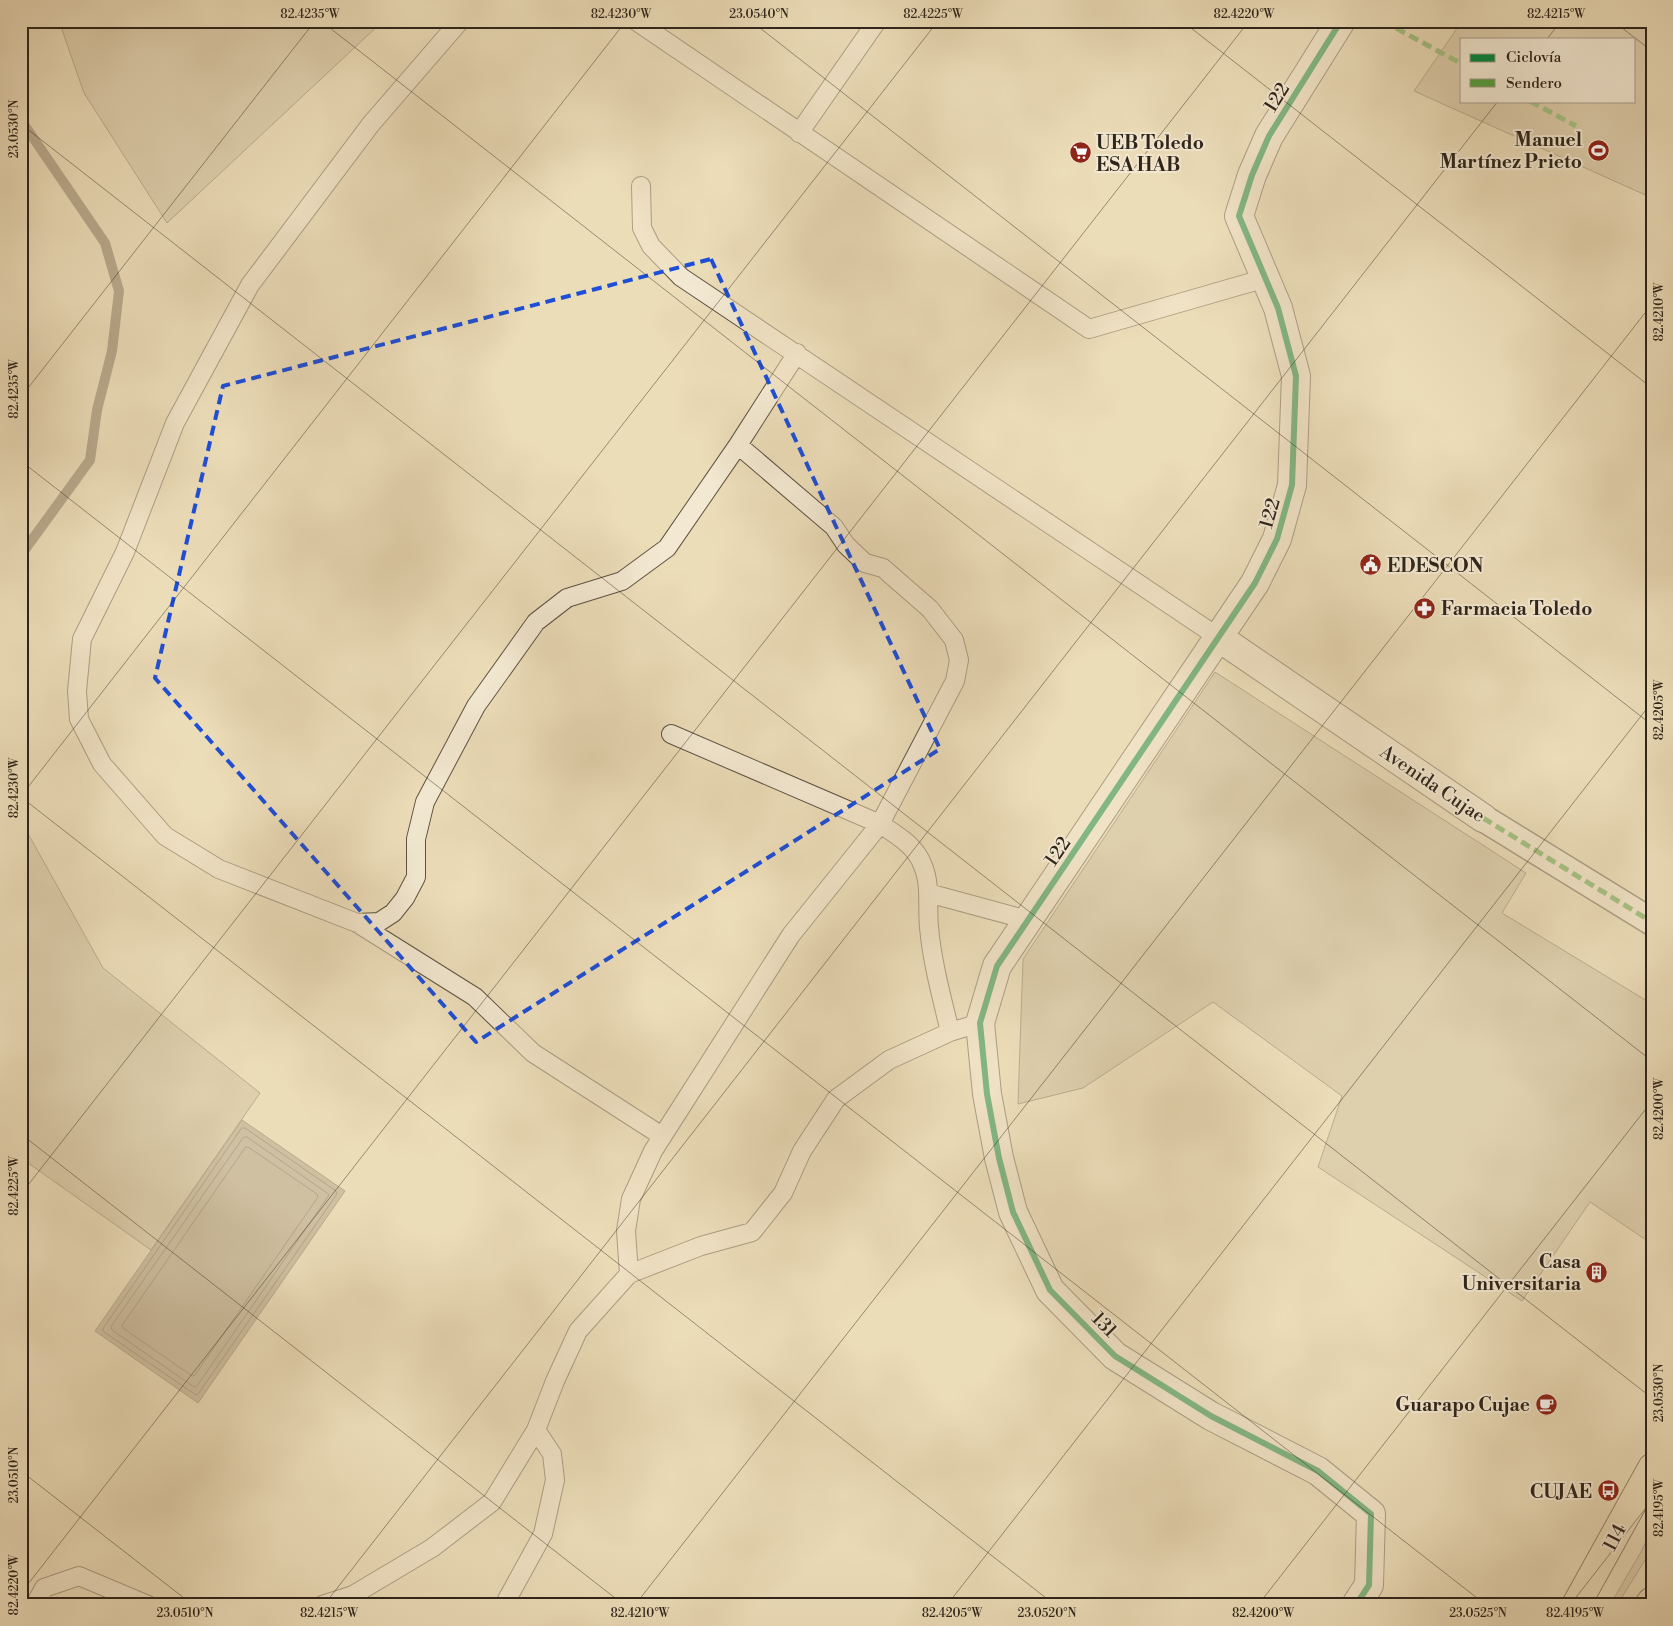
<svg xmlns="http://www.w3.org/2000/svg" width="1673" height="1626" viewBox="0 0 1673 1626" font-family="'Libre Bodoni',serif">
  <rect width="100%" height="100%" fill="#ecddb9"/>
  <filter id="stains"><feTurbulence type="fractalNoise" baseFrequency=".004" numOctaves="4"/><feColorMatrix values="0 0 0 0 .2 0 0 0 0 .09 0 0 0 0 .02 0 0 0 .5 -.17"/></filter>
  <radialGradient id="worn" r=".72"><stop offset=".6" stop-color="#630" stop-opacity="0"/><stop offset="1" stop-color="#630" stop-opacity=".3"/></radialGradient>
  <path fill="#ccbe9e" stroke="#7e725c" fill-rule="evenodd" d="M59 21H383L167 223 84 93Z
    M1462 21H1652V198L1414 91ZM1462 39H1634V101H1462Z
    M1215 672 1526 873 1502 913 1652 1004V1244L1590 1202 1522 1301 1318 1167 1342 1096 1213 1002 1083 1088 1018 1104 1023 959Z
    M21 821 103 968 260 1093 151 1250 21 1158Z
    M1652 1528V1549L1617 1605H1610L1642 1550Z"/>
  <path fill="#ac9e83" stroke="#7a6e59" d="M242 1120 345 1191 198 1403 95 1331Z"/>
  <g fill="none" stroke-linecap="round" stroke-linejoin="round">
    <path stroke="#6e624f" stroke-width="1" d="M242 1128H245L336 1191 337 1194 198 1394 196 1395 104 1332 103 1329Z
      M244 1137H247L327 1193 329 1195 197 1386 194 1387 112 1330 111 1327Z
      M246 1147H248L317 1194 318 1197 195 1375 192 1376 123 1328 122 1326Z"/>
    <path stroke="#7a6e59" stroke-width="10" d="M21 120 105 243 119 291 112 351 97 410 90 460 21 555"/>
    <defs>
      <path id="service" d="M460 21 371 124 250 285 175 423 125 552 82 639 77 691 79 719 102 764 165 836 219 869 357 923 475 997 533 1053 662 1136
        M636 21 1089 329 1266 278
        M799 133 877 21
        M641 186 642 228 651 246 681 277 1218 637
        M671 734 880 824C897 835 916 846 923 866 931 885 927 907 929 927 932 962 942 998 950 1032
        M928 893 1028 920
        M357 923 379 922 393 913 405 898 416 877V839L425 802 476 706 536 622 567 598 622 581 667 548 738 445 797 353
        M629 1274 626 1231 631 1199 653 1151 791 935 880 824 955 681 959 660 954 640 930 609 883 568 865 563 846 545 834 527 738 445
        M35 1605 44 1588 79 1576 148 1605
        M322 1605 353 1595 432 1548 492 1502 536 1430 555 1381 578 1331 629 1274 701 1246 752 1232 783 1193 802 1151 836 1099 889 1060 950 1032 980 1023
        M504 1605 543 1534 555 1480 552 1454 536 1430"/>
      <path id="pedestrian" d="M1483 818 1652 922"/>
      <path id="minor" d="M1341 21 1269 136 1252 175 1239 216 1278 308 1296 376 1292 485 1277 539 1255 583 997 966 980 1023 987 1094 999 1158 1013 1212 1050 1290 1115 1356 1211 1416 1318 1471 1371 1514 1369 1585 1356 1605
        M1218 637 1483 818"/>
      <path id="trunk" d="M1576 1605 1652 1468
        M1649 1605 1652 1601"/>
    </defs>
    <use href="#service" stroke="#5e5342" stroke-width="20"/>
    <use href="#pedestrian" stroke="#5e5342" stroke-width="29"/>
    <use href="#minor" stroke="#5e5342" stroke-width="30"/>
    <use href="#trunk" stroke="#2f251b" stroke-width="30"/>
    <use href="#service" stroke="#f3e9d2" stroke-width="18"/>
    <use href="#pedestrian" stroke="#f3e9d2" stroke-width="26"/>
    <use href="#minor" stroke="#f3e9d2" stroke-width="28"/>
    <use href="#trunk" stroke="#ecddb9" stroke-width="28"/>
    <path stroke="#52a340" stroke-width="5" stroke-dasharray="10 5" stroke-linecap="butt" d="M1383 21 1462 64
      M1530 101 1576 126
      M1483 818 1652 922"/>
    <defs>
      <path id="cycleway" d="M1341 21 1269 136 1252 175 1239 216 1278 308 1296 376 1292 485 1277 539 1255 583 997 966 980 1023 987 1094 999 1158 1013 1212 1050 1290 1115 1356 1211 1416 1318 1471 1371 1514 1369 1585 1356 1605"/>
    </defs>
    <use href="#cycleway" stroke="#f3e9d2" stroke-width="9"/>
    <use href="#cycleway" stroke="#00873e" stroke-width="6"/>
  </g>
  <path d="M0 0H1673V1626H0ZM711 259 940 749 476 1042 155 678 223 386Z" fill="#ecddb9" fill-opacity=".55" fill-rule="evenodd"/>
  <path fill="none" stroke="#1d4ed8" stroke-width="4" stroke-dasharray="10 6" stroke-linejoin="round" d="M711 259 940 749 476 1042 155 678 223 386Z"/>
  <path fill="none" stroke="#2f251b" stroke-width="1" stroke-opacity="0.45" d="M321 21 1652 1061M751 21 1652 725M1182 21 1652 388M1613 21 1652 51M1547 39 1561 21M21 124 1652 1398M21 397 315 21M21 461 1486 1605M21 796 626 21M21 797 1055 1605M21 1134 624 1605M21 1194 938 21M21 1471 193 1605M21 1593 1249 21M324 1605 1498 101M635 1605 1652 304M947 1605 1652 702M1258 1605 1652 1101M1570 1605 1652 1500"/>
  <defs>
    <symbol id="stadium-disc" viewBox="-11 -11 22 22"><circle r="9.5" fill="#8f2418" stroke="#f3e9d2"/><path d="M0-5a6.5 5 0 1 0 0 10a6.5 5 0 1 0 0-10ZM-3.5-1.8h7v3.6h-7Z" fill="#fff"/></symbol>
    <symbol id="supermarket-disc" viewBox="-11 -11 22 22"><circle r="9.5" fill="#8f2418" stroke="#f3e9d2"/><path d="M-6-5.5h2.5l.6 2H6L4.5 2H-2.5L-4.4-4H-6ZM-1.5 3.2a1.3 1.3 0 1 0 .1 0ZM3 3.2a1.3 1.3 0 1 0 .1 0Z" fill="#fff"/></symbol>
    <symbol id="civic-disc" viewBox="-11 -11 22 22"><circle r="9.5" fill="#8f2418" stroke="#f3e9d2"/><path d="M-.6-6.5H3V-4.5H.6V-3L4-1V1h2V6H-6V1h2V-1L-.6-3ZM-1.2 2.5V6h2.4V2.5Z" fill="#fff"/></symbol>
    <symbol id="pharmacy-disc" viewBox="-11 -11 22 22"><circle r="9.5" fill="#8f2418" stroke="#f3e9d2"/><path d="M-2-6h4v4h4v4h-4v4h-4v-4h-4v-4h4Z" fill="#fff"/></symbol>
    <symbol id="building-disc" viewBox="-11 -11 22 22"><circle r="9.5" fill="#8f2418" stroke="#f3e9d2"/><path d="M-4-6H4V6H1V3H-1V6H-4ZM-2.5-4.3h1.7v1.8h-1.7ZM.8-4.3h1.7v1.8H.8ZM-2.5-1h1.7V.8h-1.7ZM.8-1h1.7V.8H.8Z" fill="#fff"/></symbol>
    <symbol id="cafe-disc" viewBox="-11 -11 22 22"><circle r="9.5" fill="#8f2418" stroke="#f3e9d2"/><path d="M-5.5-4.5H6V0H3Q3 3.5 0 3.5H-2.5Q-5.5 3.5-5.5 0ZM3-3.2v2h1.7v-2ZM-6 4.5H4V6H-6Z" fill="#fff"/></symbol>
    <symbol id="bus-disc" viewBox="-11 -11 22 22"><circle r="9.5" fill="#8f2418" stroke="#f3e9d2"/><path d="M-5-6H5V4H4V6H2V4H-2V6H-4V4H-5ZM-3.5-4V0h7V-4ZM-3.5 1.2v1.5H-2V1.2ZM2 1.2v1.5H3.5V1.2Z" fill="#fff"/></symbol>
  </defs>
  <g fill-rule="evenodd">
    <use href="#stadium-disc" x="1586" y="138" width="25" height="25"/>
    <use href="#supermarket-disc" x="1068" y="140" width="25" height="25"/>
    <use href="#civic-disc" x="1358" y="552" width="25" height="25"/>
    <use href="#pharmacy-disc" x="1412" y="596" width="25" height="25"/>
    <use href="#building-disc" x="1584" y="1260" width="25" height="25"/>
    <use href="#cafe-disc" x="1534" y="1392" width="25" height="25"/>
    <use href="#bus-disc" x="1596" y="1478" width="25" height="25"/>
  </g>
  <g text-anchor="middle" stroke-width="4" stroke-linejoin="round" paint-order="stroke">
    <g font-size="19" fill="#2f251b" stroke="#f3e9d2">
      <text transform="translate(1276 97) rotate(-58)" y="7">122</text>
      <text transform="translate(1269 513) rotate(-74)" y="7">122</text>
      <text transform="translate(1433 783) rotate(34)" y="7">Avenida Cujae</text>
      <text transform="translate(1057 851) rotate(-56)" y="7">122</text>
      <text transform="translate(1105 1324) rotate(45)" y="7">131</text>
      <text transform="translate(1614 1537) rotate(-62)" y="7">114</text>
    </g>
    <g font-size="19" font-weight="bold" fill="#2f251b" stroke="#f3e9d2" text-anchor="end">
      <text x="1582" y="146">Manuel<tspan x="1582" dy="22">Martínez Prieto</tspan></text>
      <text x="1096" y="149" text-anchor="start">UEB Toledo<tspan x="1096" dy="22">ESA HAB</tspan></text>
      <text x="1387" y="572" text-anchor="start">EDESCON</text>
      <text x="1441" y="615" text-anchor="start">Farmacia Toledo</text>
      <text x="1581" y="1268">Casa<tspan x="1581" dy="22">Universitaria</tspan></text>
      <text x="1530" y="1411">Guarapo Cujae</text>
      <text x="1592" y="1498">CUJAE</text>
    </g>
  </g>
  <rect width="1673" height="1626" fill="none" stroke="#ecddb9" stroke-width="55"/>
  <rect x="1460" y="38" width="175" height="65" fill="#f3e9d2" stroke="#a59b89"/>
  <rect x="1470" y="54" width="25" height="8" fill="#00873e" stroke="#a59b89"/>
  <text x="1506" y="62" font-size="15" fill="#2f251b">Ciclovía</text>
  <rect x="1470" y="79" width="25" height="8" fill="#52a340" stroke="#a59b89"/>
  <text x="1506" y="88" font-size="15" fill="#2f251b">Sendero</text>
  <rect x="28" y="28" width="1618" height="1570" fill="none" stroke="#2f251b" stroke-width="2"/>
  <g font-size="12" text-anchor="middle" fill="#2f251b">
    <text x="310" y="18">82.4235°W</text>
    <text x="621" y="18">82.4230°W</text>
    <text x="759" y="18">23.0540°N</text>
    <text x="933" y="18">82.4225°W</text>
    <text x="1244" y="18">82.4220°W</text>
    <text x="1556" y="18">82.4215°W</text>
    <text transform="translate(14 129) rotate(-90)" y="4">23.0530°N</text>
    <text transform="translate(1659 312) rotate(-90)" y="4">82.4210°W</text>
    <text transform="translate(14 389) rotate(-90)" y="4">82.4235°W</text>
    <text transform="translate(1659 710) rotate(-90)" y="4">82.4205°W</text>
    <text transform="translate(14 788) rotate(-90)" y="4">82.4230°W</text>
    <text transform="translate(1659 1109) rotate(-90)" y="4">82.4200°W</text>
    <text transform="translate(14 1186) rotate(-90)" y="4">82.4225°W</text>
    <text transform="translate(1659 1393) rotate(-90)" y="4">23.0530°N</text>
    <text transform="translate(14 1475) rotate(-90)" y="4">23.0510°N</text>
    <text transform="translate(1659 1508) rotate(-90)" y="4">82.4195°W</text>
    <text transform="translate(14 1585) rotate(-90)" y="4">82.4220°W</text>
    <text x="185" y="1617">23.0510°N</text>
    <text x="329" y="1617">82.4215°W</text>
    <text x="640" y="1617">82.4210°W</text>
    <text x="952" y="1617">82.4205°W</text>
    <text x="1047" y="1617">23.0520°N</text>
    <text x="1263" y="1617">82.4200°W</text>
    <text x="1478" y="1617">23.0525°N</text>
    <text x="1575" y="1617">82.4195°W</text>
  </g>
  <rect width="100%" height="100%" filter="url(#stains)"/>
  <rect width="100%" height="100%" fill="url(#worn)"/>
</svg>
